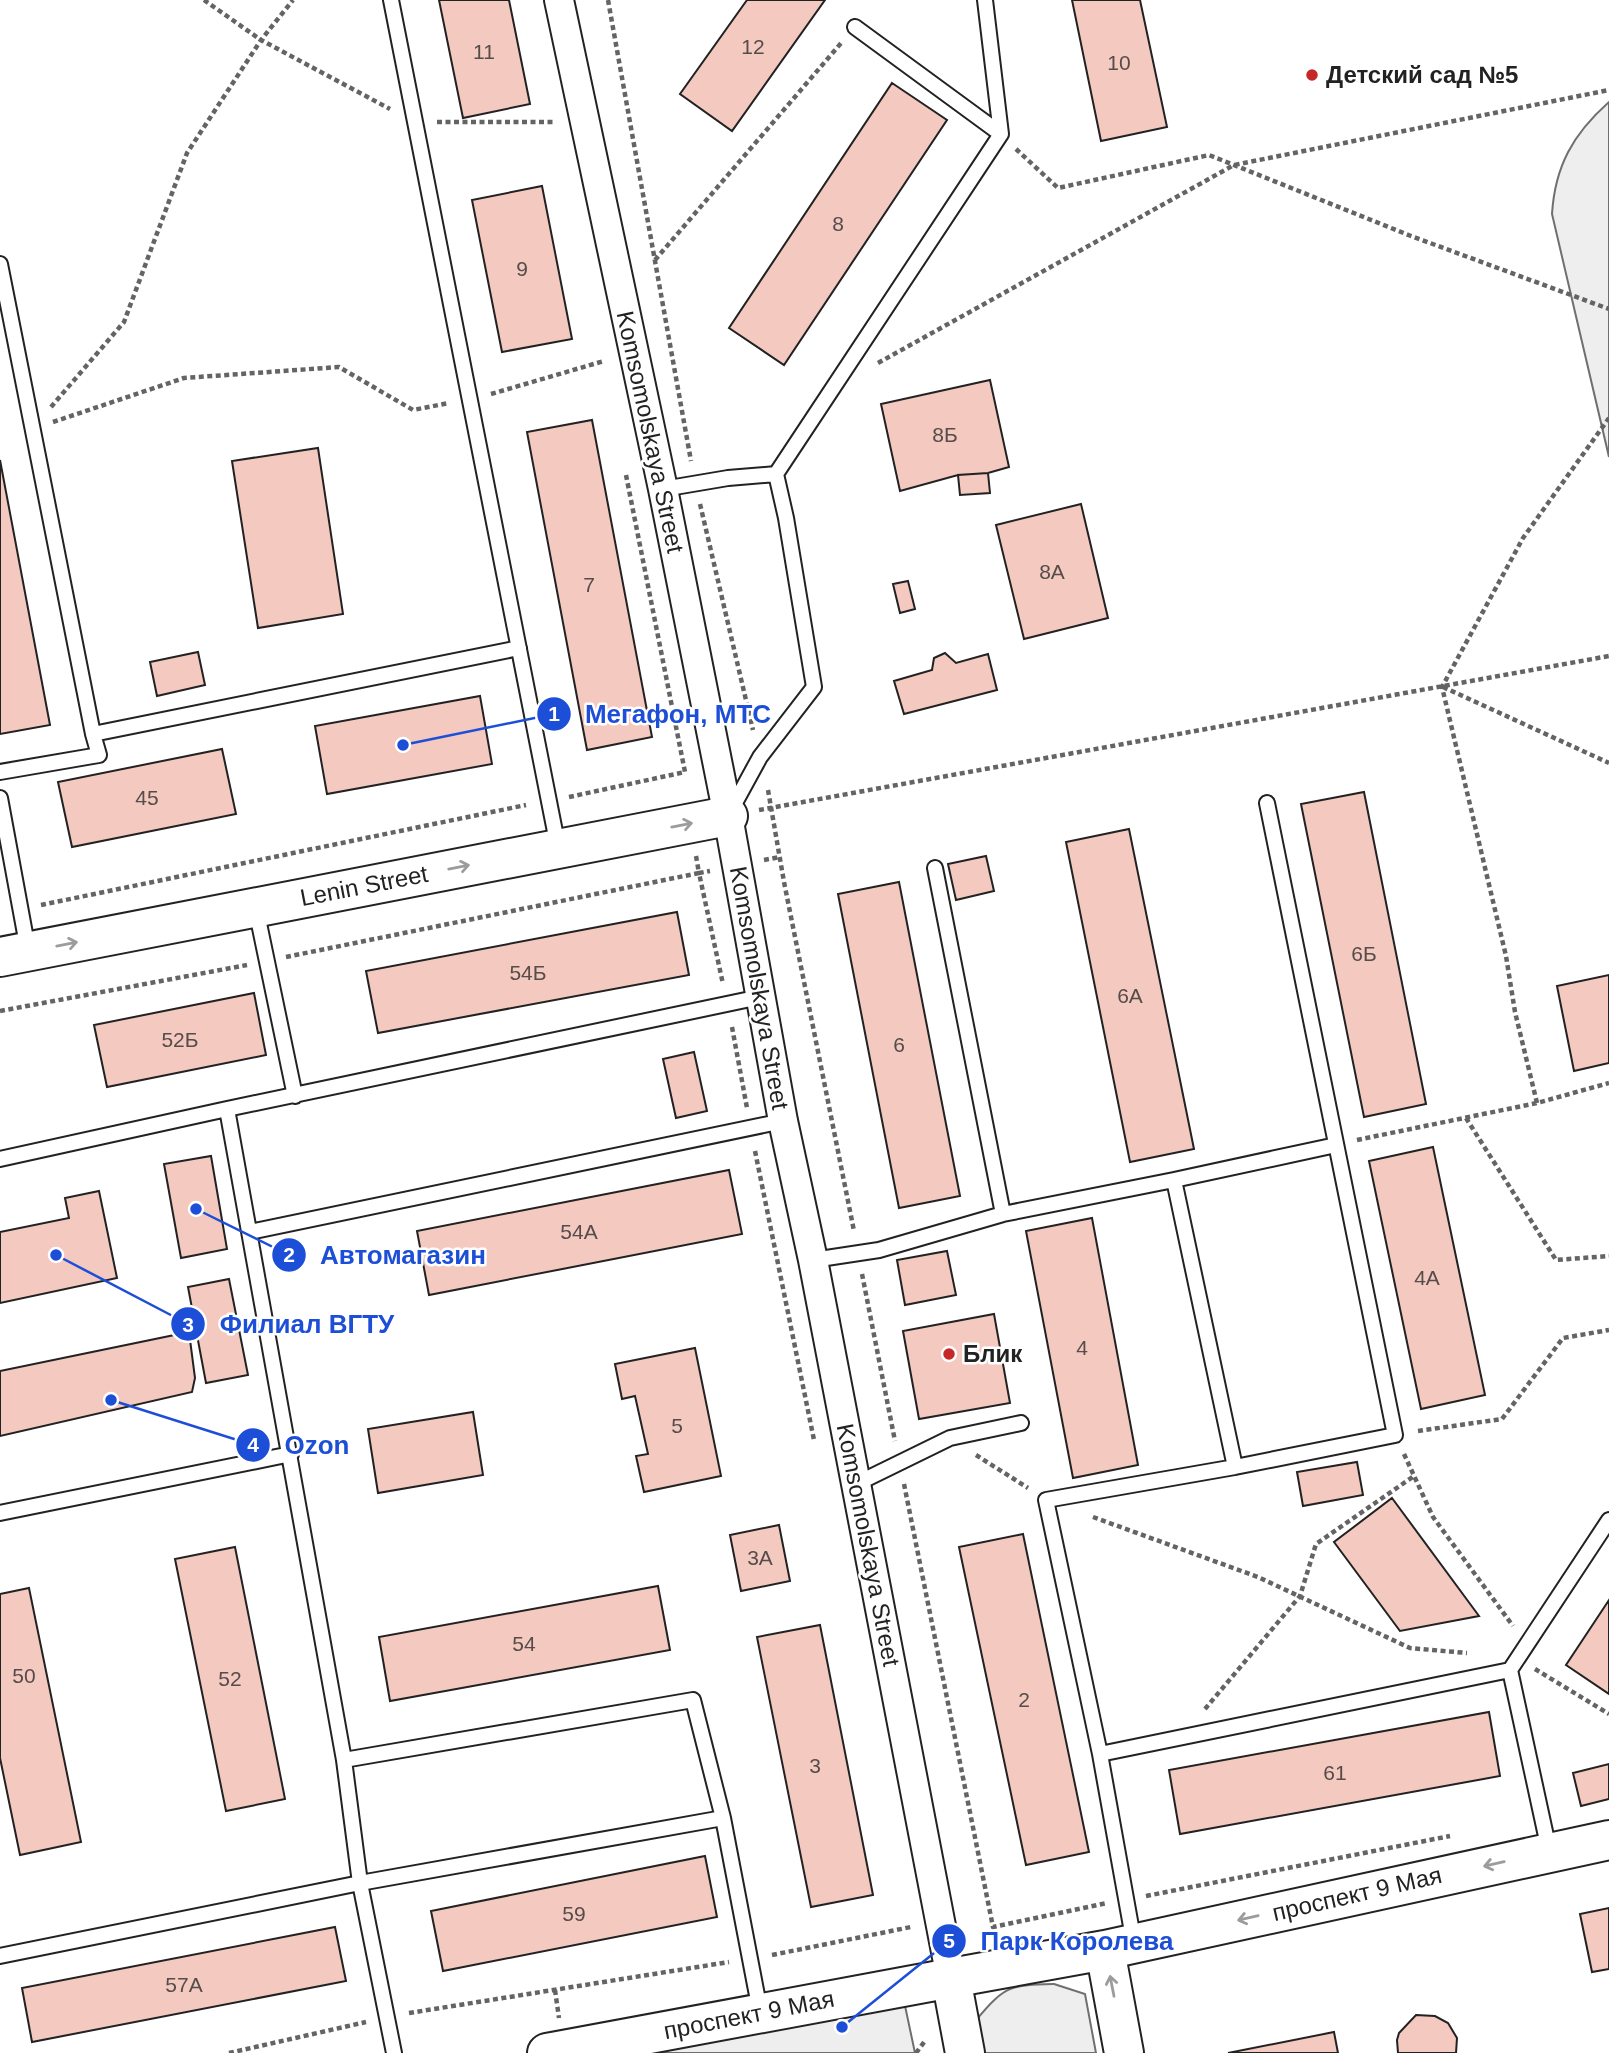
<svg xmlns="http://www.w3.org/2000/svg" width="1609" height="2053" viewBox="0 0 1609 2053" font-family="Arial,sans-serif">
  <rect width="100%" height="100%" fill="#fff"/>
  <path fill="#eee" stroke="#6f6f6f" stroke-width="2" d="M1609 102V457L1552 214C1555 166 1573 134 1609 102Z
    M1054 1984 1085 1994 1096 2053H983L977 2019C1005 1985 1012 1985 1054 1984Z
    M904 2001 915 2053H644Z"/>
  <path fill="#f3c9c0" stroke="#222" stroke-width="2" d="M439 0H509L530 104 463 118Z
    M747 0H825L732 131 680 94Z
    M1072 0H1140L1167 127 1101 141Z
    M892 83 947 120 784 365 729 328Z
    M542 186 572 339 502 352 472 200Z
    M990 380 1009 467 988 473 958 475 900 491 881 404Z
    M592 420 652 737 587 750 527 432Z
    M318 448 343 614 258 628 232 461Z
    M0 460 50 725 0 734Z
    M988 473 990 493 960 495 958 475Z
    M1081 504 1108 618 1024 639 996 525Z
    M908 581 915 609 900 613 893 584Z
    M198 652 205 685 157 696 150 662Z
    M945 653 956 663 988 654 997 690 904 714 894 681 932 670 934 658Z
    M480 696 492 764 327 794 315 726Z
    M222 749 236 814 72 847 58 782Z
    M1364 792 1426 1104 1364 1117 1301 804Z
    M1129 829 1194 1149 1130 1162 1066 842Z
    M986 856 994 891 956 900 948 864Z
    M899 882 960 1196 899 1208 838 894Z
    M677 912 689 975 378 1033 366 971Z
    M1609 975V1063L1574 1071 1557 986Z
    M254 993 266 1055 107 1087 94 1025Z
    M694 1052 707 1111 676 1118 663 1059Z
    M1433 1147 1485 1395 1421 1409 1369 1161Z
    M211 1156 227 1249 181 1258 164 1164Z
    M729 1170 742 1234 429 1295 417 1231Z
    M99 1191 117 1278 0 1303V1232L69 1218 65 1198Z
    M1092 1218 1138 1465 1073 1478 1026 1231Z
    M947 1251 956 1295 905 1305 897 1260Z
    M229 1279 248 1375 206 1383 188 1287Z
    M994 1314 1010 1403 919 1419 903 1331Z
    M189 1332 195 1378 192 1392 0 1436V1371Z
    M695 1348 721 1476 644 1492 636 1456 648 1454 635 1396 622 1399 615 1364Z
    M473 1412 483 1475 378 1493 368 1429Z
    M1357 1462 1363 1495 1303 1506 1297 1472Z
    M1392 1498 1479 1616 1400 1631 1334 1542Z
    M779 1525 790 1581 741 1591 730 1535Z
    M1023 1534 1089 1852 1026 1865 959 1547Z
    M235 1547 285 1799 226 1811 175 1559Z
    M658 1586 670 1650 390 1701 379 1637Z
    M29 1588 81 1842 20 1855 0 1758V1594Z
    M1609 1600V1694L1566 1665Z
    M820 1625 873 1895 811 1907 757 1637Z
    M1489 1712 1500 1776 1180 1834 1169 1770Z
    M1609 1764V1799L1581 1806 1573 1773Z
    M705 1856 717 1917 443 1971 431 1911Z
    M1609 1908V1969L1592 1972 1580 1914Z
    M335 1927 346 1981 32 2042 22 1988Z
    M1416 2015 1435 2016 1448 2023 1457 2038 1456 2053H1398L1397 2040 1399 2033Z
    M1334 2032 1338 2053H1228Z"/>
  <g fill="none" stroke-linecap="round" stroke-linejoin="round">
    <defs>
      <path id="lane" d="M391 0 558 847
        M855 27 1001 134
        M0 264 93 734 519 648
        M776 474 1001 134 985 0
        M663 489 728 478 776 474 786 518 814 687 760 757 730 812
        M0 772 99 755 93 734
        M0 798 28 950
        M935 868 1003 1214
        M256 909 295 1096
        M0 1159 227 1109
        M1174 1180 1336 1145
        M250 1232 783 1121
        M813 1260 879 1250 1003 1214 1174 1180 1235 1467
        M856 1484 950 1438 1021 1423
        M0 1513 291 1454
        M1100 1754 1046 1500 1235 1467 1395 1435 1267 803
        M344 1760 227 1109 760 997
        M1549 1850 1510 1670 1609 1520
        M1134 1943 1100 1754 1510 1670
        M0 1956 360 1883 723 1818
        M394 2053 360 1883 344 1760 693 1700 723 1818 760 2011"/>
      <path id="street" d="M559 0 663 489 728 816 783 1121 813 1260 951 1978"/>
      <path id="secondary" d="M0 957 728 816
        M1105 1950 1609 1840
        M547 2053 951 1978
        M965 2053 951 1978 1105 1950 1124 2053"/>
    </defs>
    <use href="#lane" stroke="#222" stroke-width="18"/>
    <use href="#street" stroke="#222" stroke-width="32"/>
    <use href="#secondary" stroke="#222" stroke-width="42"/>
    <path stroke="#646464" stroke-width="4.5" stroke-dasharray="5 3.5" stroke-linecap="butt" d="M204 0 261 40 390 109
      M608 0 691 461
      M437 122H555
      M1016 149 1058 188 1209 155 1411 236 1609 309
      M655 260 842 42
      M878 363 1234 165 1609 90
      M491 394 604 361
      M51 407 124 322 187 153 261 40 293 0
      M53 422 184 378 339 367 413 410 449 403
      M700 504 753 730
      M1443 687 1609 763
      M768 790 784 882 854 1231
      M569 797 685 772 626 475
      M759 810 1609 656
      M696 856 699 873 710 871
      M764 860 780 857
      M41 905 526 805
      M286 957 699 873 723 984
      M0 1011 247 965
      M732 1027 747 1108
      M1537 1103 1515 1012 1506 956 1442 687 1523 538 1609 418
      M1466 1118 1556 1260 1609 1256
      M1357 1140 1537 1103 1609 1083
      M755 1151 814 1440
      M862 1274 895 1441
      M1418 1431 1502 1419 1563 1338 1609 1330
      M1404 1454 1433 1517 1513 1626
      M976 1455 1028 1488
      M904 1484 993 1927 1107 1903
      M1093 1517 1258 1577 1410 1648 1467 1653
      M1535 1669 1609 1714
      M1205 1709 1300 1596 1316 1544 1414 1476
      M1146 1896 1450 1836
      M772 1955 911 1927
      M555 1990 559 2018
      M409 2013 729 1962
      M229 2053 366 2022
      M916 2053 925 2041"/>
    <use href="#lane" stroke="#fff" stroke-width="14"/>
    <use href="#street" stroke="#fff" stroke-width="28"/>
    <use href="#secondary" stroke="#fff" stroke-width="38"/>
  </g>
  <defs><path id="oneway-shaft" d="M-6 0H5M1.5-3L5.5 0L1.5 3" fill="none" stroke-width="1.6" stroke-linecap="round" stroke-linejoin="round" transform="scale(1.75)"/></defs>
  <g stroke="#9c9c9c">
    <use href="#oneway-shaft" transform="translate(682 825) rotate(-11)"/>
    <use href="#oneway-shaft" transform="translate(459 867) rotate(-11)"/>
    <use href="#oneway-shaft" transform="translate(67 944) rotate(-11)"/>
    <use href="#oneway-shaft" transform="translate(1494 1864) rotate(167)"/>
    <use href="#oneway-shaft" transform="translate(1248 1918) rotate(167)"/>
    <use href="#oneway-shaft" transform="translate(1112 1986) rotate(-101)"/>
  </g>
  <g fill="#c62828" stroke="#fff" stroke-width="2.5">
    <circle cx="1312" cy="75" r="7"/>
    <circle cx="949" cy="1354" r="7"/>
  </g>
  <g text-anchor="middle" stroke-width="5" stroke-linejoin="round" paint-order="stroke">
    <g font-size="21" fill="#564c4a">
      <text x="753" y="54">12</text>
      <text x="484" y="59">11</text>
      <text x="1119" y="70">10</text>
      <text x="838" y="231">8</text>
      <text x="522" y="276">9</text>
      <text x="945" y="442">8Б</text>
      <text x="1052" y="579">8А</text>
      <text x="589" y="592">7</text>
      <text x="147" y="805">45</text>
      <text x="1364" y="961">6Б</text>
      <text x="528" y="980">54Б</text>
      <text x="1130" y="1003">6А</text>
      <text x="180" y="1047">52Б</text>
      <text x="899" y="1052">6</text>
      <text x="579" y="1239">54А</text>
      <text x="1427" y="1285">4А</text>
      <text x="1082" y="1355">4</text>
      <text x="677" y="1433">5</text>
      <text x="760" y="1565">3А</text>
      <text x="524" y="1651">54</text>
      <text x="24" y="1683">50</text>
      <text x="230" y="1686">52</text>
      <text x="1024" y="1707">2</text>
      <text x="815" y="1773">3</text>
      <text x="1335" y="1780">61</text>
      <text x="574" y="1921">59</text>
      <text x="184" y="1992">57А</text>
    </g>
    <g font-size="24" font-weight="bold" fill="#222" stroke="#fff" text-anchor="start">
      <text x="1326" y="83">Детский сад №5</text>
      <text x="963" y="1362">Блик</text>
    </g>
    <g font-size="24" fill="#222" stroke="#fff">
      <text transform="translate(650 432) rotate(78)" y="8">Komsomolskaya Street</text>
      <text transform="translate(364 886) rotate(-11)" y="8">Lenin Street</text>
      <text transform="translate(759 988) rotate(80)" y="8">Komsomolskaya Street</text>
      <text transform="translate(868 1545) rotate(79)" y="8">Komsomolskaya Street</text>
      <text transform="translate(1357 1894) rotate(-13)" y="8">проспект 9 Мая</text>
      <text transform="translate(749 2015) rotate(-11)" y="8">проспект 9 Мая</text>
    </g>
  </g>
  <path fill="none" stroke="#1d4ed8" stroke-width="2.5" d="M403 745L554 714M196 1209L289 1255M56 1255L188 1324M111 1400L253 1445M842 2027L949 1941"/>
  <g fill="#1d4ed8" stroke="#fff" stroke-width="2.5">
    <circle cx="403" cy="745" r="7"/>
    <circle cx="196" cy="1209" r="7"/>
    <circle cx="56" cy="1255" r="7"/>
    <circle cx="111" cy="1400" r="7"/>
    <circle cx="842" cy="2027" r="7"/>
    <circle cx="554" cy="714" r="18"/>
    <circle cx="289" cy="1255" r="18"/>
    <circle cx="188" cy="1324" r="18"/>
    <circle cx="253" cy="1445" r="18"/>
    <circle cx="949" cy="1941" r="18"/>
  </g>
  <g font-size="21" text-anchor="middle" font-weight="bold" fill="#fff">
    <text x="554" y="721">1</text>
    <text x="289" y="1262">2</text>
    <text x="188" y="1332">3</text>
    <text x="253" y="1452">4</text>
    <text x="949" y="1948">5</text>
  </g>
  <g font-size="26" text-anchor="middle" font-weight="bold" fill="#1d4ed8" stroke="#fff" stroke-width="5" stroke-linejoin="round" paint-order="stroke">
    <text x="678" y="723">Мегафон, МТС</text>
    <text x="403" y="1264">Автомагазин</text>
    <text x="307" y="1333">Филиал ВГТУ</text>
    <text x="317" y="1454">Ozon</text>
    <text x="1077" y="1950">Парк Королева</text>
  </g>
</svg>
